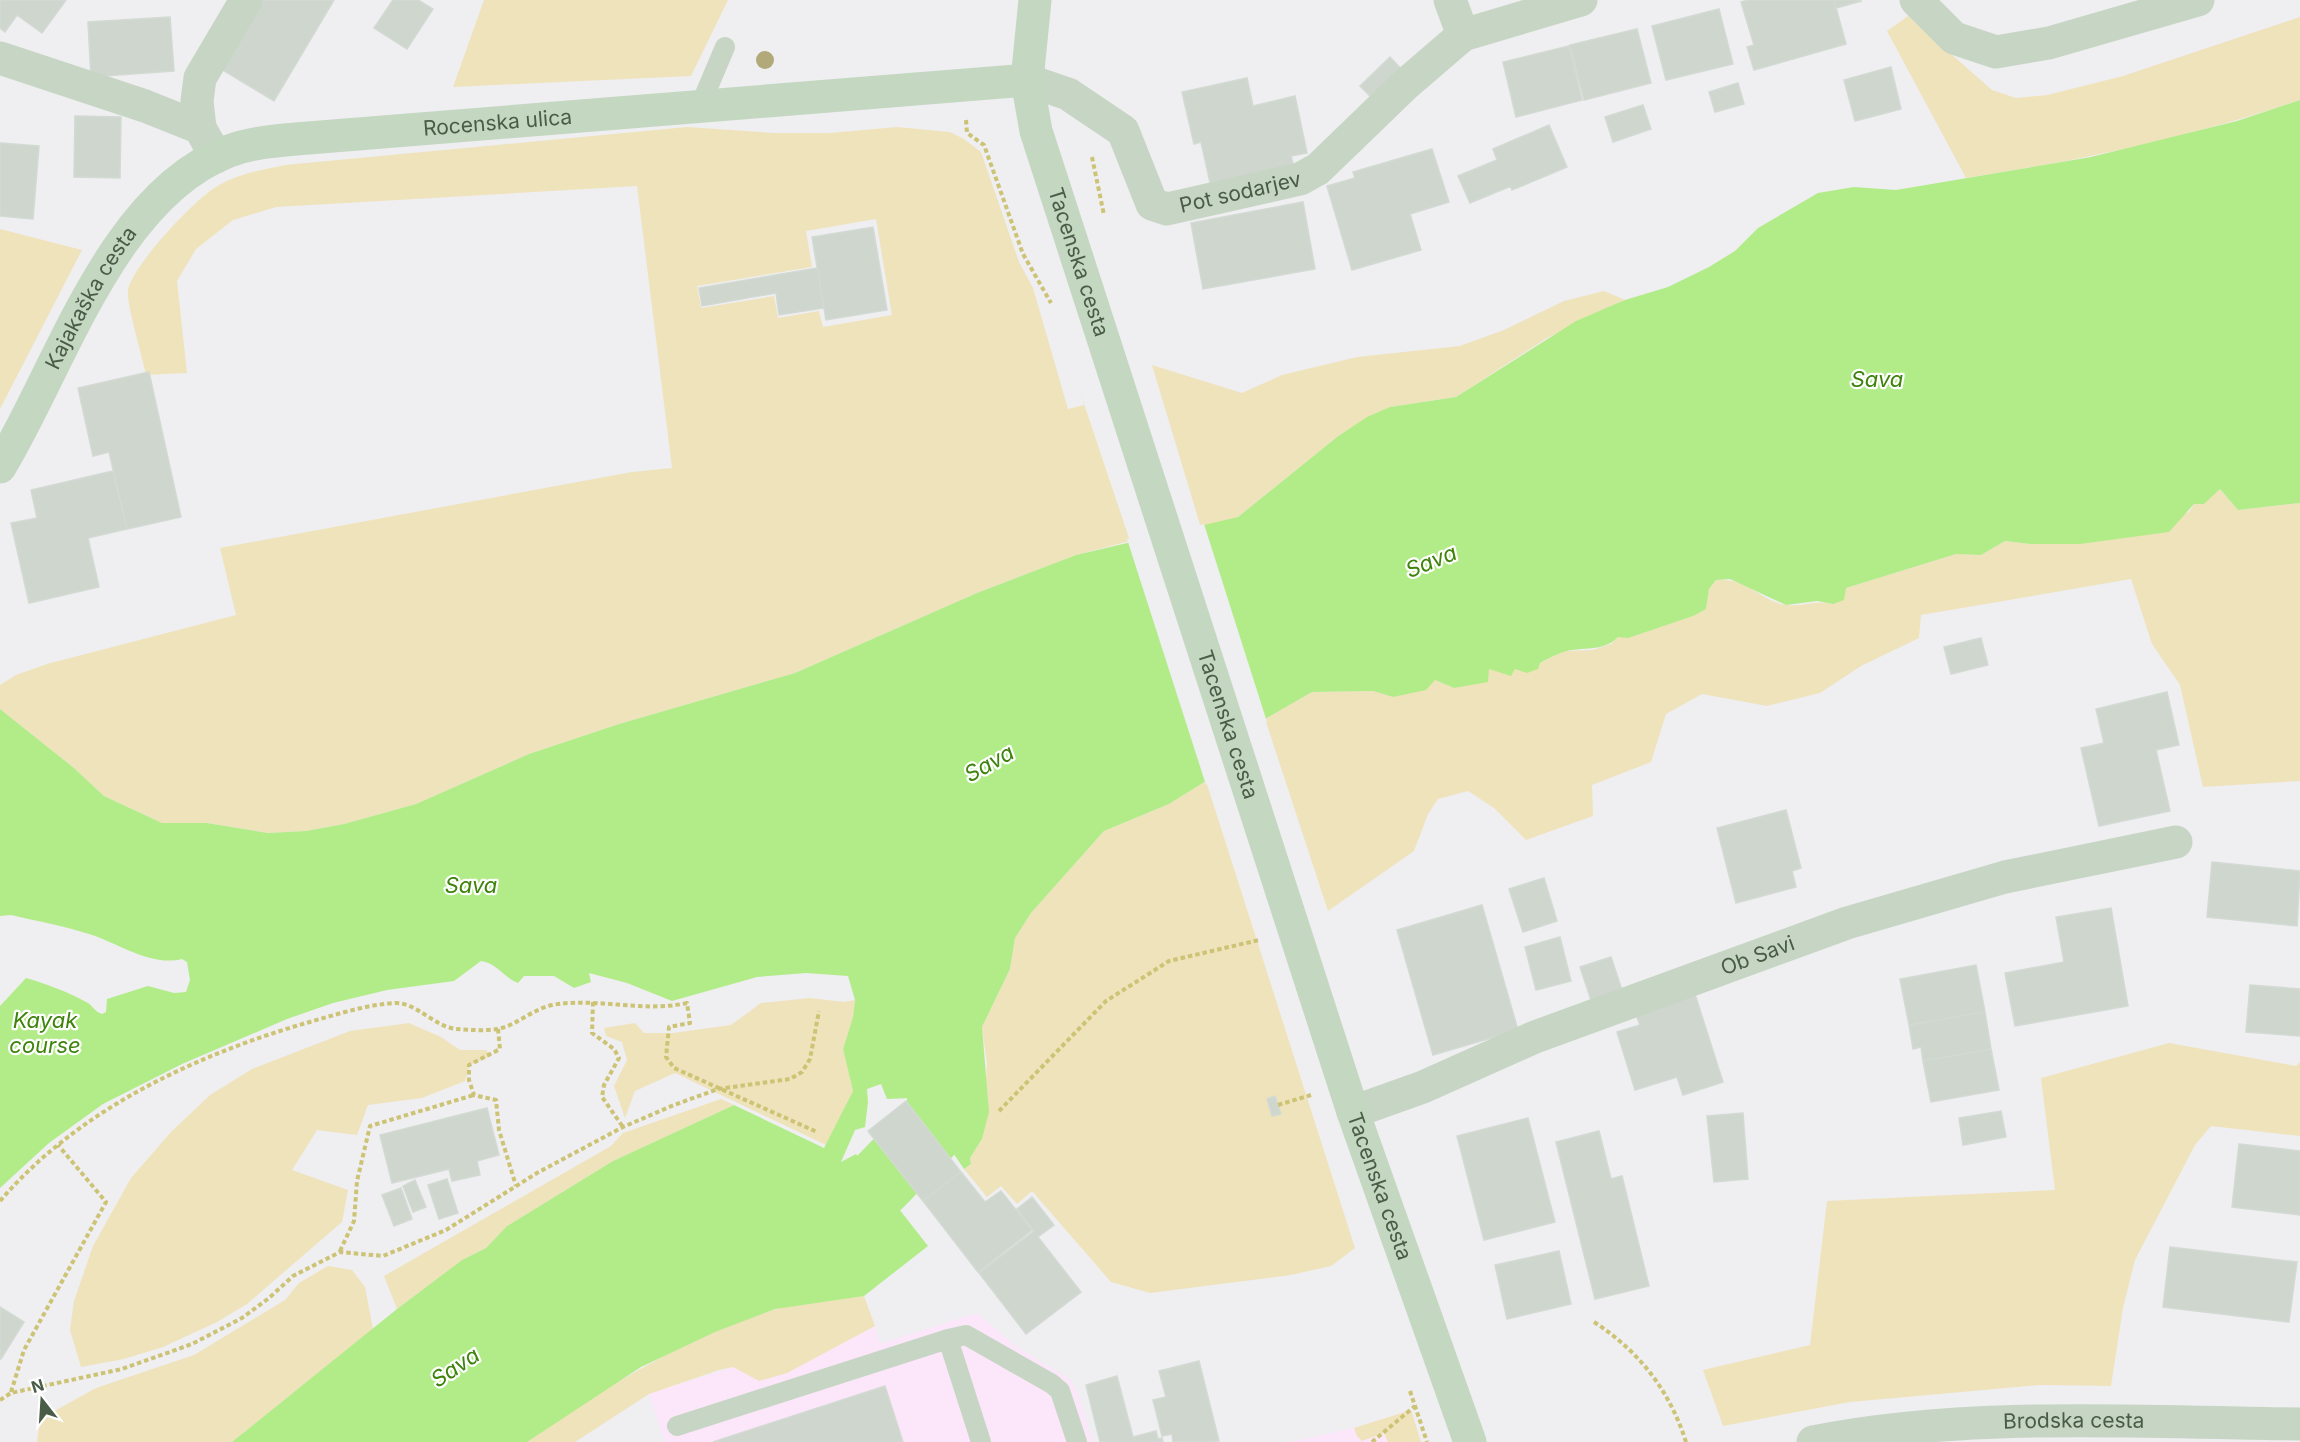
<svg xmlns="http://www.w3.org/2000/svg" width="2300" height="1442" viewBox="0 0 2300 1442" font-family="Inter,sans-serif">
  <rect width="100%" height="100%" fill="#efeef1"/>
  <path fill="#fce7fa" d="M977 1313 1018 1348 1069 1379 1077 1391 1093 1442H665L649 1394 732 1367 787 1373 875 1326 880 1344Z
    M1411 1410 1421 1442H1290L1354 1428Z"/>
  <path fill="#efe3bc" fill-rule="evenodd" d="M484 0H728L691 76 453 87Z
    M1908 16 1992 90 2016 98 2047 95 2123 76 2300 17V100C2191 137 2079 161 1966 178L1887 31Z
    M687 127 774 133H830L897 127 950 132 964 139 981 152 1019 262 1033 288 1068 409 1084 405 1079 389 1130 541 1076 555 977 593 795 673 619 724 529 754 416 804 344 824 306 831 268 833 207 823H162L104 796 74 768 0 709V685L16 675 47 664 236 615 220 548 632 472 672 468 637 186 276 207 233 220 196 249 177 281 187 373 146 375C143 358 126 304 128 290 133 265 193 201 216 187 237 174 262 170 285 165ZM876 219 892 315 823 327 819 311 778 318 774 296 701 308 697 286 812 267 806 231Z
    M0 229 82 250 0 409Z
    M1604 291 1625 300 1547 338 1456 397 1390 407 1337 437 1238 517 1201 528 1152 365 1242 393 1282 375 1357 357 1460 346 1504 330 1564 301Z
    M2220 489 2238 510 2300 503V781L2203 787 2180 685 2152 644 2131 579 1921 615 1919 638 1861 666 1820 693 1767 706 1702 694 1666 714 1651 762 1592 785 1593 816 1526 840 1494 808 1468 791 1438 799 1428 814 1414 851 1328 911 1265 719 1312 692 1373 691 1393 697 1435 680 1454 688 1489 668 1515 669 1540 663 1564 651 1593 650 1611 644 1618 637 1706 609 1709 589 1716 580C1747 577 1762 602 1786 605 1803 607 1814 600 1833 604L1846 588 1956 554 1981 555 2005 541 2030 544 2189 512 2194 504H2204Z
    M1206 781 1355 1248 1331 1266 1291 1275 1150 1293 1111 1282 1032 1191 1017 1204 1001 1186 987 1197 964 1169 971 1164 970 1158 982 1139 987 1064 982 1027 1010 969 1015 938 1031 913 1104 831 1169 804Z
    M810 998 844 1002 855 1000 853 1017 843 1049 853 1091 826 1145 675 1073 635 1091 625 1118 614 1086 627 1060 622 1042 606 1036 604 1028 635 1023 644 1033H673L731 1025 761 1003Z
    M409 1023 441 1037 460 1050H486L491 1056 470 1065 465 1081 422 1098 368 1105 357 1135 317 1130 292 1170 348 1190 342 1222 247 1304 217 1322 163 1347 124 1359 81 1367 70 1330 74 1301 93 1246 131 1178 171 1132 210 1095 252 1069 350 1031Z
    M2169 1043 2296 1066 2300 1062V1136L2211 1126 2195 1145 2135 1260 2123 1308 2111 1386 2039 1385 1850 1402 1723 1426 1703 1370 1810 1345 1827 1201 2055 1190 2041 1078Z
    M721 1099 734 1105 613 1161 507 1226 486 1248 462 1260 397 1309 384 1276 611 1146 623 1133Z
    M328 1266 352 1270 365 1287 373 1329 232 1442H37L40 1419 96 1388 194 1355 285 1300 299 1283Z
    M864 1296 875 1326 787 1373 759 1381 733 1367 719 1370 649 1394 575 1442H527C604 1388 683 1338 773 1310 802 1301 835 1299 864 1296Z
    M1411 1410 1421 1442H1388L1384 1433 1362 1441 1357 1436 1354 1428Z"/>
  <path fill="#b2ec89" d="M2300 100V503L2238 510 2220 489 2204 504H2194L2169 532 2080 544H2030L2005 541 1981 555 1956 554 1846 588 1844 600 1833 604 1817 601 1786 605 1730 579 1716 580 1709 589 1706 609 1693 616 1628 638 1618 637C1603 653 1582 646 1563 652 1555 655 1547 659 1540 663L1538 669 1527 673 1515 669 1511 676 1489 669 1488 682 1454 688 1435 680 1426 690 1393 697 1373 691 1312 692 1265 719 1206 781 1169 804 1104 831 1031 913 1015 938 1010 969 982 1027 989 1112 982 1139 970 1158 971 1164 964 1169 923 1108 917 1079 913 1081 911 1098 887 1099 881 1084 867 1089 868 1102 865 1127 855 1130 841 1162 856 1154 928 1246 864 1296 775 1309 715 1332 641 1367 527 1442H232L397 1309 462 1260 486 1248 507 1226 613 1161 734 1105 824 1148 853 1091 843 1049 853 1017 855 1000 848 976 806 973 757 977 672 1001 627 983 589 973 591 982 574 988 554 976H524L518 983C503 977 497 963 481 961L454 981 387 990 333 1003 287 1019 182 1064 103 1104 49 1143 0 1188V1006L26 978C47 984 68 992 88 1003 94 1007 95 1012 102 1014L106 1012 107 999 148 986 174 993 186 992 190 980 187 962 182 959C151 967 118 943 89 934 64 926 37 921 11 915L0 916V709L74 768 104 796 162 823H207L268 833 306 831 344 824 416 804 529 754 619 724 795 673 977 593 1076 555 1238 517 1337 437 1367 417 1390 407 1456 397 1576 321 1625 300 1668 287 1709 267 1735 251 1758 228 1818 193 1854 187 1896 190 2091 157 2237 121Z"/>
  <path fill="#efeef1" d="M1204 524 1267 722 1206 785 1127 539Z"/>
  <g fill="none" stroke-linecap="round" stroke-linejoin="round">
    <path stroke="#b2ec89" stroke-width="69" d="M794 1219 848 1210 879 1183 939 1121 944 1082 932 1033"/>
  </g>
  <path fill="#ced6ce" stroke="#d2dad3" stroke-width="1.5" d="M0 0H66L42 33 17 15 5 32 0 28Z
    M262 0H334L274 101 221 69Z
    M393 0H418L433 9 407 49 374 28Z
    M1748 0H1834L1846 44 1754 70 1747 47 1754 45 1741 2Z
    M1834 0H1860L1861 1 1836 8Z
    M1719 9 1733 64 1666 80 1652 26Z
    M170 17 174 71 91 77 88 22Z
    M1637 29 1651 83 1584 100 1570 45Z
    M1569 46 1582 100 1516 117 1503 62Z
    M1390 57 1404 72 1375 101 1360 86Z
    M1891 67 1901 109 1855 121 1844 80Z
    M1247 78 1253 106 1295 96 1307 153 1291 156 1294 167 1211 187 1201 142 1194 144 1182 92Z
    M1738 83 1744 104 1715 112 1709 92Z
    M1643 105 1651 129 1613 142 1605 117Z
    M75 116 121 117 120 178 74 177Z
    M1549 125 1567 167 1512 190 1511 186 1470 203 1458 176 1497 160 1493 149Z
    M0 143 39 146 33 219 0 216Z
    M1432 149 1449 202 1410 214 1421 250 1352 270 1327 186 1355 178 1353 172Z
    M1303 202 1315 269 1203 289 1191 223Z
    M873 227 887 310 826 320 812 237Z
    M817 268 824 308 779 315 776 293 702 306 699 288Z
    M149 372 181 517 127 529 109 452 93 456 78 388Z
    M113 471 127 529 88 538 99 587 29 603 11 523 37 518 31 490Z
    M1981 638 1988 665 1951 674 1944 647Z
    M2167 692 2179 745 2156 750 2170 811 2099 826 2081 748 2104 743 2096 709Z
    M1786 810 1801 868 1792 871 1796 887 1736 903 1717 828Z
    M2212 862 2300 871 2297 926 2207 917Z
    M1544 878 1557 921 1523 932 1509 889Z
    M1482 905 1518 1030 1433 1055 1397 930Z
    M2111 908 2128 1006 2015 1026 2005 973 2064 962 2056 917Z
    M1560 937 1571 981 1536 990 1525 947Z
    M1611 957 1622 990 1591 1000 1580 967Z
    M1976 965 1985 1012 1909 1025 1900 979Z
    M2250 985 2300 989V1036L2246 1032Z
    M1694 991 1723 1082 1683 1095 1677 1077 1635 1090 1617 1032 1640 1025 1634 1010Z
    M1985 1012 1991 1049 1923 1061 1921 1047 1913 1049 1909 1025Z
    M1991 1049 1999 1090 1931 1102 1923 1061Z
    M1275 1096 1281 1114 1272 1116 1267 1099Z
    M906 1101 961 1172 923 1201 868 1131Z
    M487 1108 499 1155 477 1161 480 1175 452 1181 449 1169 392 1183 380 1135Z
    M2001 1111 2006 1137 1963 1145 1959 1118Z
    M1743 1113 1748 1179 1714 1182 1707 1116Z
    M1528 1118 1555 1222 1484 1240 1457 1136Z
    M1599 1131 1611 1179 1622 1176 1649 1286 1595 1299 1556 1142Z
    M2239 1144 2300 1151V1215L2232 1207Z
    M961 1172 985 1202 1001 1191 1032 1230 978 1272 923 1201Z
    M447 1179 458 1213 439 1219 428 1185Z
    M415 1180 426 1207 413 1212 403 1186Z
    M401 1188 412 1219 394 1226 382 1195Z
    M1032 1197 1054 1225 1038 1237 1081 1292 1026 1334 979 1273 1034 1231 1017 1209Z
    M2170 1247 2297 1262 2289 1322 2163 1307Z
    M1559 1251 1571 1304 1507 1319 1495 1265Z
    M0 1307 24 1322 1 1359H0Z
    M1199 1361 1219 1441 1173 1442 1172 1434 1162 1436 1153 1400 1166 1397 1159 1371Z
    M1117 1376 1133 1437 1156 1431 1158 1439 1162 1438 1163 1442H1100L1086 1385Z
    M885 1386 903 1442H713Z"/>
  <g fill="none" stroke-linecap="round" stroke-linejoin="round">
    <path stroke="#cdc374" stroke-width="4" stroke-dasharray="4.5 3" stroke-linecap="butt" d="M966 120 967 133 984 145 1023 254 1051 303
      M1092 157 1104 215
      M593 1002 592 1033 614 1049 619 1058 604 1085 602 1097 623 1127
      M498 1029 500 1049 469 1065V1080L474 1095 496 1100 499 1130 516 1186
      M1278 1105 1311 1095
      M999 1111 1106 1001 1169 961 1259 940
      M0 1201C78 1110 193 1056 306 1023 335 1015 364 1005 395 1003 416 1002 436 1028 457 1029 469 1030 486 1031 498 1029 517 1025 533 1009 552 1005 597 997 642 1013 687 1003L690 1023 669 1027 666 1057 674 1068 817 1132
      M340 1251 354 1221 357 1181 370 1126 474 1095
      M1594 1322C1639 1351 1670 1391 1686 1442
      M1410 1391 1427 1442
      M11 1392 24 1350 106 1202 58 1145
      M0 1400 11 1393 122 1369 192 1344 242 1318 269 1298 293 1276 340 1252 383 1256 446 1230 537 1173 623 1127 674 1105 718 1089 790 1079 802 1072 810 1059 819 1011
      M1372 1442 1415 1406"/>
    <path stroke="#c7d6c4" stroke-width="20" d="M700 106 725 47
      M677 1426 948 1339
      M981 1442 948 1339 966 1335 1052 1384 1060 1391 1077 1442"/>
    <g stroke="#c7d6c4" stroke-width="33">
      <path d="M1450 0 1463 35"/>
      <path d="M1916 0 1954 38 1996 52 2049 43 2198 0"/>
      <path d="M0 58 145 106 200 128 216 157"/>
      <path id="s1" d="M1027 80 1068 94 1123 131 1152 204 1167 209 1300 179 1318 169 1406 84 1463 35 1581 0"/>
      <path d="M200 128 197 101 200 78 246 0"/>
      <path id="s2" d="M1353 1112 1423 1087 1535 1037 1847 923 2005 877 2176 842"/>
      <path id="s3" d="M1813 1442C1966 1411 2144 1422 2300 1424"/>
    </g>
    <g stroke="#c3d7c1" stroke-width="33">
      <path id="s4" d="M1035 0 1027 80 1036 131 1353 1112 1470 1442"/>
      <path id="s5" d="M0 467C60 368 112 195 229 151 250 143 273 141 296 139L1027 80"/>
    </g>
  </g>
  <circle fill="#b1a979" cx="765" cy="60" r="9"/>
  <g text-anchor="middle" stroke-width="4.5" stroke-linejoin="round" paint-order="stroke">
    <g font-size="21" fill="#495c46" stroke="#fff">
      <text dy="7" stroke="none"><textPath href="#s5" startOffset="669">Rocenska ulica</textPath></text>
      <text dy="7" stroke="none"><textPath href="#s1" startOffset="279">Pot sodarjev</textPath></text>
      <text dy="7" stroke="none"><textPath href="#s4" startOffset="270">Tacenska cesta</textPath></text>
      <text dy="7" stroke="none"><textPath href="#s5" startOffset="192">Kajakaška cesta</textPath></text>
      <text dy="7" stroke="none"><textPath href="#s4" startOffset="756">Tacenska cesta</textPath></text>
      <text dy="7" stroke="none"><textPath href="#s2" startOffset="434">Ob Savi</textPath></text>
      <text dy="7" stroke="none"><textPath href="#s4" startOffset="1242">Tacenska cesta</textPath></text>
      <text dy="7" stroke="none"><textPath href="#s3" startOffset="262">Brodska cesta</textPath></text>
    </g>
    <g font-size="22" font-style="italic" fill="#3e830c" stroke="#fff">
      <text x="1877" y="387">Sava</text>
      <text transform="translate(1431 561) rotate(-22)" y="8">Sava</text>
      <text transform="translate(989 763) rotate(-29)" y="8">Sava</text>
      <text x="471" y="893">Sava</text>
      <text x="45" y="1028">Kayak<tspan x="45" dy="25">course</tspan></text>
      <text transform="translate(455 1367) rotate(-34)" y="8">Sava</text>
    </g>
  </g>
  <g transform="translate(42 1400) rotate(343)" stroke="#ffffff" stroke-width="4.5" paint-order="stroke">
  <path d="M0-4.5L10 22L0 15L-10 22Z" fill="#495c46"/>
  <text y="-9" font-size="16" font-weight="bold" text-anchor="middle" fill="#495c46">N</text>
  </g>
</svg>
